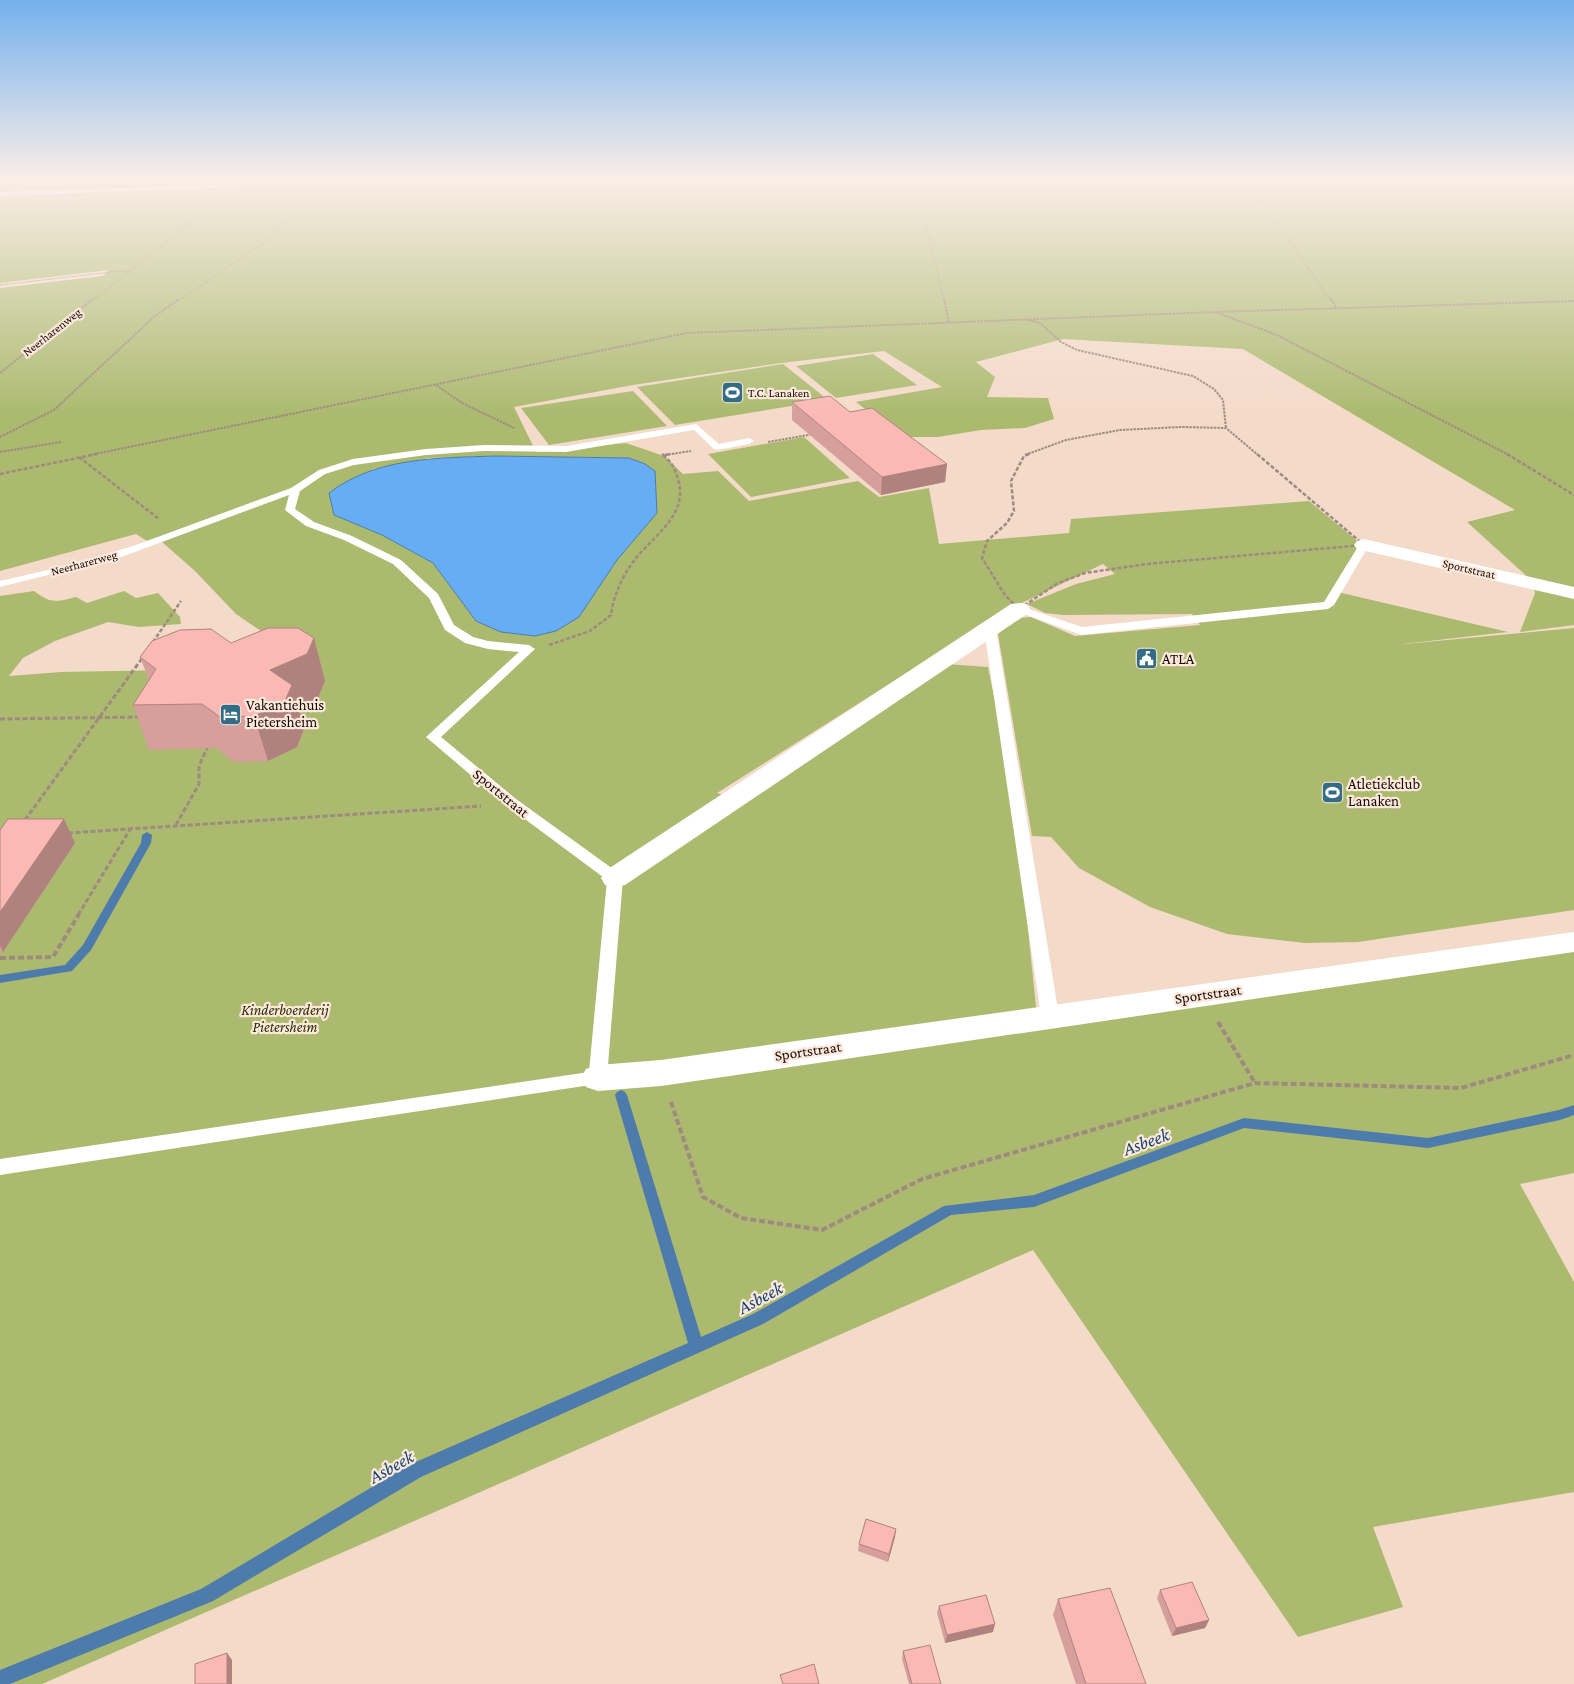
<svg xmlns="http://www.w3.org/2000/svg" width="1574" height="1684" viewBox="0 0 1574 1684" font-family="'Crimson Pro',serif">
  <rect width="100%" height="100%" fill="#f4dac9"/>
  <path fill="#abba6f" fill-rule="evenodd" d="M0 180H1574V625L1520 632 1535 593 1532 581 1467 522 1515 510 1243 349 1063 339 976 362 995 377 987 397 1048 398 1054 419 1025 428 981 430 938 437H902L856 402 942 387 884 351 781 363 633 385 514 407 536 452 626 443 664 456 683 474 718 471 749 501 858 481 879 497 929 488 939 544 1069 533 1071 519 1309 501 1361 544 1337 586 1342 593 1508 632 1394 645 1574 628V910L1358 942 1305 943 1227 934 1150 907 1079 868 1051 837 1032 836 998 634 1015 618 1031 617 1075 636 1200 625 1192 614 1063 615 1045 613 1027 604 1076 584 1115 574 1103 564 1003 612 717 793 744 802 946 664 988 667 1009 771 1020 854 1038 1025 1574 951V1173L1520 1184 1574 1282V1492L1373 1527 1403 1607 1298 1637 1033 1250 42 1684H0V596L34 591C51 604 56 602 76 597L87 603 124 591 136 598 158 593 180 617 181 624 139 627 108 622 55 641 23 658 9 676 61 672 170 670 309 664 236 614 195 571 162 542 147 541 136 534 0 571V288L103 276 109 270 0 283ZM495 456 629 458 645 464 657 513 617 560 535 636 501 632 476 621 433 563 382 535 334 515 373 469 429 458Z
    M873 354 917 385 836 398 796 366Z
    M783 364 828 400 675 425 637 387Z
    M633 391 667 426 549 445 521 408Z
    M804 437 850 478 751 497 708 454Z"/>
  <path fill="#66adf4" stroke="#4d7cac" d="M495 456 629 458 645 464 655 471 657 513 617 560 579 617 556 631 535 636 501 632 476 621 433 563 382 535 334 515 329 493C376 457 438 458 495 456Z"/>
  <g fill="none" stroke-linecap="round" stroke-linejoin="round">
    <path fill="#4d7cac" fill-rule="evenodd" d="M147 832 152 835 151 843 91 950 72 971 0 983V975L65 965 83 945 141 843 142 835Z
      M621 1090 625 1092 627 1095 701 1337 753 1314 944 1206 1034 1195 1244 1118 1428 1138 1559 1110 1574 1105V1115L1560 1120 1428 1148 1244 1128 1034 1207 951 1215 763 1324 421 1477 213 1601 10 1684H0V1670L201 1589 409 1465 688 1343 615 1095 617 1092Z"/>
    <path stroke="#9e8b7f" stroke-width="1" stroke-dasharray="2 1" stroke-linecap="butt" d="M916 180 944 301
      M1247 180 1331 301
      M265 184 374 180
      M0 285 129 270
      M92 301 213 205
      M178 301 271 238 301 193 281 185"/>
    <path stroke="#9e8b7f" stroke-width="2" stroke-dasharray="2.5 1" stroke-linecap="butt" d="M944 299 949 323
      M1331 299 1336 307
      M1218 313 1277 335 1509 455
      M1028 320 1040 323 1061 342 1077 350 1193 376 1214 389 1223 400 1226 428
      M0 373 93 299
      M436 385 462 403 514 428
      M0 437 54 410 156 315 179 299
      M768 442 814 434
      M0 452 61 442
      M662 454 664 455
      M90 455 687 333 1215 312 1574 301
      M665 455 691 451
      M1025 455 1066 440 1120 430 1181 427 1226 428 1258 455"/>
    <path stroke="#9e8b7f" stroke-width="2.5" stroke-dasharray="4 2" stroke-linecap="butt" d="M1029 454 1024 456 1011 481 1014 511 1007 523 987 541 982 558 1005 595 1019 609 1058 583 1085 573 1147 564 1364 545 1257 454
      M1507 454 1574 495
      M665 455 670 454
      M79 457 159 519
      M0 474 97 454
      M153 642 181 601
      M549 645 590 631 611 615C613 597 622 577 633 562 653 535 689 516 678 479 674 466 672 463 662 454"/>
    <path stroke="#9e8b7f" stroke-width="3" stroke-dasharray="5 2.5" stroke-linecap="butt" d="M0 719 140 717
      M25 820 143 657
      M176 825 199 784V766L209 744
      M68 833 481 806
      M78 915 131 828"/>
    <path stroke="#9e8b7f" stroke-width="4" stroke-dasharray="6 3" stroke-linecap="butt" d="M0 958 53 957 79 914
      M1218 1022 1255 1083
      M671 1102 703 1197 741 1218 822 1230 922 1179 1255 1083 1461 1088 1574 1055"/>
    <path fill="#fff" fill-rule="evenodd" d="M241 184 239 187 0 196V192Z
      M696 424 719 444 749 438 754 441 749 444 717 450 714 449 694 430 566 452 484 451 426 455 354 465 325 474 300 491 295 509 314 522 352 536 401 560 438 594 454 625 473 637 488 641 529 645 535 649 441 737 516 799 620 874 623 878 607 1078 604 1083 0 1175V1159L589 1072 607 880 506 805 426 737 519 652 488 649 465 643 445 630 429 598 393 564 344 540 306 526 285 510 289 495 124 556 0 587V581L65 566 133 546 291 488 319 470 353 459 426 449 484 445 566 446Z
      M1364 542 1369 545 1334 605 1328 609 1081 635 1015 611 1013 609 1015 607H1023L1082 627 1324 602 1359 545Z
      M990 625 996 629 1059 1016 1056 1021 1050 1022 1044 1021 1041 1016 984 629Z"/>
    <path fill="#fff" fill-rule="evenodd" d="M238 180H250L239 188 234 185Z
      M1364 539 1574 587V599L1357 549 1354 545 1357 541Z
      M1019 603 1027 604 1030 609 1027 614 625 885 615 887 605 885 601 878 605 871 1011 604Z
      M1574 932V952L661 1086 598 1091 586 1087 581 1078 586 1069 598 1065 661 1060Z"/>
  </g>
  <path fill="#d79f9b" d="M792 402 850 412 947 464 945 482 881 495 792 420Z
    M231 643 325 681 318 698 298 707 304 729 297 747 268 761 234 762 217 748 149 750 133 705 149 680 140 657Z
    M0 830 75 843 3 952H0Z
    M896 1529 895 1537 888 1562 858 1551 859 1544Z
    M1160 1590 1209 1620 1205 1628 1172 1636 1157 1598Z
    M1058 1599 1146 1684H1076L1053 1615Z
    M939 1606 993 1632 945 1643 937 1613Z
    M903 1651 941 1684H909L902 1659Z"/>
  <path fill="#af827e" d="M947 464 945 482 881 495 882 477Z
    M314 638 325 681 318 698 298 707 304 729 297 747 268 761 254 716 270 670Z
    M64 819 75 843 3 952 0 946V912Z
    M896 1529 895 1537 888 1562 889 1554Z
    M1209 1620 1205 1628 1172 1636 1176 1628Z
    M995 1624 993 1632 945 1643 947 1635Z
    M227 1653 232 1660V1684H227Z"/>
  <path fill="#fab9b4" stroke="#af827e" d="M830 396 850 412 872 408 947 464 882 477 792 402Z
    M268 628H298L314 638 307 654 270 670 292 685 284 703 254 716 220 717 202 704 133 705 156 669 140 657 152 641 180 630 211 629 231 643Z
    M8 819H64L0 912V830Z
    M866 1519 896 1529 889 1554 859 1544Z
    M1192 1582 1209 1620 1176 1628 1160 1590Z
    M1110 1588 1146 1684H1086L1058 1599Z
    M986 1595 995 1624 947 1635 939 1606Z
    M930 1645 941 1684H912L903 1651Z
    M227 1653V1684H195V1664Z
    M814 1664 819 1684H783L780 1675Z"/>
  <linearGradient id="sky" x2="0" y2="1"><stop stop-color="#74b1ed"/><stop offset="0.43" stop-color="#faeee7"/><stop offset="1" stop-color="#faeee7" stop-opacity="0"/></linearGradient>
  <rect width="1574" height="416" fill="url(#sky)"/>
  <defs>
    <symbol id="stadium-square" viewBox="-11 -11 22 22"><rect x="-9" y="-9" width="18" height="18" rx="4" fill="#326d85" stroke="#fee8db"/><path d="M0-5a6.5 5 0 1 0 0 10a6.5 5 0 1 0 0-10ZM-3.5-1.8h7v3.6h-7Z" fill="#fff"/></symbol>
    <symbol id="civic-square" viewBox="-11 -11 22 22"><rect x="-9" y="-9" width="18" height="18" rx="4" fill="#326d85" stroke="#fee8db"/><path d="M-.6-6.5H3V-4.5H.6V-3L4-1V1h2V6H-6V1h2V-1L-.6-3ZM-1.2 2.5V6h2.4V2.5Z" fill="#fff"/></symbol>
    <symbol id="hotel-square" viewBox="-11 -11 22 22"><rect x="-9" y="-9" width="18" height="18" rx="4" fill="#326d85" stroke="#fee8db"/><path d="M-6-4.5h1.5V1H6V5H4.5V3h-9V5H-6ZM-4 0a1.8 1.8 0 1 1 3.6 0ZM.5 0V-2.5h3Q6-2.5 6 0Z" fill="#fff"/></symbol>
  </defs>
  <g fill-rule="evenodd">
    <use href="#stadium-square" x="720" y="380" width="25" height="25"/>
    <use href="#civic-square" x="1134" y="646" width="25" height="25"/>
    <use href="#hotel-square" x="218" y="702" width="25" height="25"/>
    <use href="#stadium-square" x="1320" y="780" width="25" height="25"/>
  </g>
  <g text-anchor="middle" stroke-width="4.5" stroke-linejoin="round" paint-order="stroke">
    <g font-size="12" fill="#120a05" stroke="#fee8db">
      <text transform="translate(52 332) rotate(-38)" y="4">Neerharenweg</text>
      <text transform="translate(84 563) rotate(-15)" y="4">Neerharerweg</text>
      <text transform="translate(1469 569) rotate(13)" y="4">Sportstraat</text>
    </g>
    <g font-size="12" fill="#120a05" stroke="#fee8db" text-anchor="start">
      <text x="748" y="397">T.C. Lanaken</text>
    </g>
    <g font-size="15" fill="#120a05" stroke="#fee8db" text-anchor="start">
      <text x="1162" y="664">ATLA</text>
      <text x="246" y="710">Vakantiehuis<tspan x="246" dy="17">Pietersheim</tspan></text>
      <text x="1348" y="789">Atletiekclub<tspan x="1348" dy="17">Lanaken</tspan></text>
    </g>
    <g font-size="15" fill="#120a05" stroke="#fee8db">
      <text transform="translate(501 793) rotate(39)" y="5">Sportstraat</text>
      <text transform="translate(1208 994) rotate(-8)" y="5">Sportstraat</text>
      <text transform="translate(808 1051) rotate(-8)" y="5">Sportstraat</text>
    </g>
    <g font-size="15" font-style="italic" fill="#292f04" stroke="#fee8db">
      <text x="285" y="1015">Kinderboerderij<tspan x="285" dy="17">Pietersheim</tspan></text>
    </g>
    <g font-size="19" font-style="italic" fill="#144674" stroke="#fee8db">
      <text transform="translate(1146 1141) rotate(-20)" y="7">Asbeek</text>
      <text transform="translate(760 1297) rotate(-28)" y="7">Asbeek</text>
      <text transform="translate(391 1466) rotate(-29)" y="7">Asbeek</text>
    </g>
  </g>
</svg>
